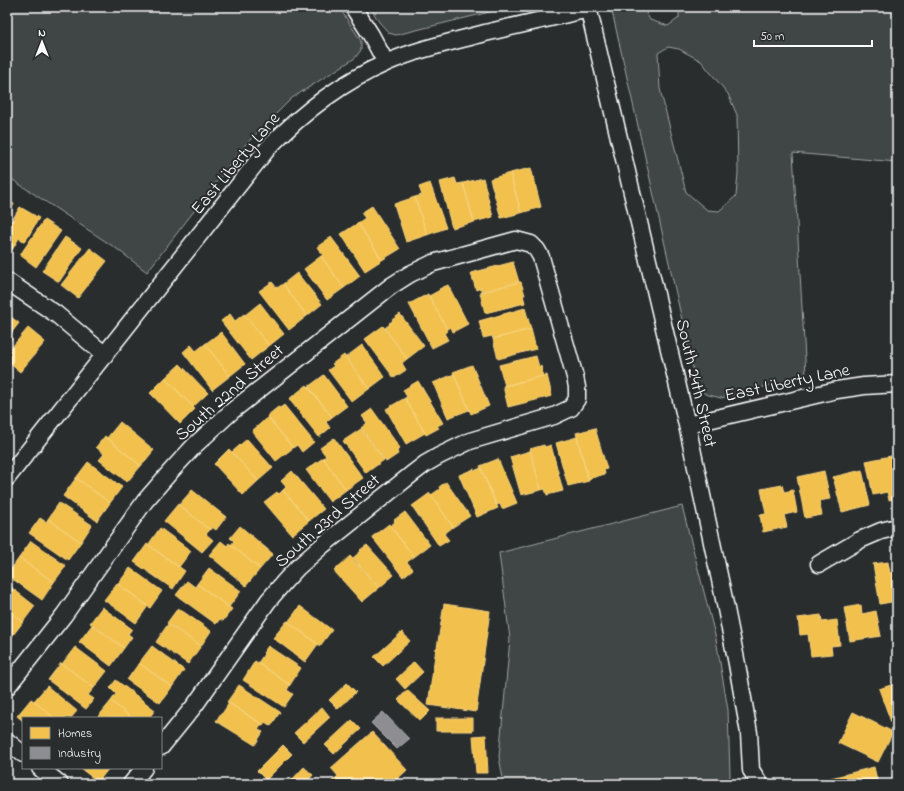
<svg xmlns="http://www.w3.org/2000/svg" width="904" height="791" viewBox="0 0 904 791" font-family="'Indie Flower',sans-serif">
  <rect width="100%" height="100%" fill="#2a2d2e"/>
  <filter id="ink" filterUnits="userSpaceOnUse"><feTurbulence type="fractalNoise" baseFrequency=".025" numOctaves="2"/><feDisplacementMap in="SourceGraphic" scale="8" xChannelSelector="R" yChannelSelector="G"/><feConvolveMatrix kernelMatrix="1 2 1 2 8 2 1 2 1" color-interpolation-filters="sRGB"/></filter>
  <g filter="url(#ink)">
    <path fill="#414445" stroke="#a0a2a2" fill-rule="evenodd" d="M7 7H339L361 41V50L355 58 292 98 245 145 147 272 117 249 13 180 7 177Z
      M370 7H510L396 35 389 33 379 22Z
      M611 7H643L650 20 668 26 679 18V7H897V162L793 153 806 376 721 398 705 394 697 386ZM668 47 679 49 701 61 728 94 737 115 738 173 736 196 719 211 707 210 686 192 660 89 658 53Z
      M682 506 716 639 728 710 730 776 729 784H504L499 757 510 639 499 553Z"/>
    <path fill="#f2c14e" stroke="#f6d483" d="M531 168 541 207 521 213 510 173Z
      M510 173 521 213 501 218 490 179Z
      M455 178 457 184 463 183 474 222 452 228 440 182Z
      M483 178 493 217 474 222 463 183Z
      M430 183 446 228 427 235 415 197 422 195 419 187Z
      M415 197 427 235 406 242 394 204Z
      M7 200 14 204 7 218Z
      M372 206 400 249 382 260 358 223 365 218 361 213Z
      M20 207 39 218 25 242 19 238 12 250 7 247V229Z
      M44 220 61 231 36 267 20 255Z
      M358 223 382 260 365 271 341 234Z
      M65 237 82 248 59 282 42 271Z
      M331 237 360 276 344 288 321 256 323 255 317 247Z
      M90 248 107 261 78 298 61 285Z
      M321 256 344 288 327 300 304 269Z
      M513 262 519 282 481 292V288L476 290 471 273Z
      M297 273 322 304 307 316 283 284Z
      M272 282 277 288 283 284 307 316 289 330 259 291Z
      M519 282H521L525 295H523L525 303 485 313 480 293Z
      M448 285 468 324 453 332 451 327 447 329 429 296 440 290 439 289Z
      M428 294 448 331 444 333 448 340 432 348 409 304Z
      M260 303 284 334 269 346 245 315Z
      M525 308 531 329 493 339 492 336 483 338 479 321Z
      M7 314 19 323 9 336 12 338 7 345Z
      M230 314 235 321 244 314 269 346 251 360 221 321Z
      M400 314 424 346 407 359 385 328 390 324 389 323 393 321 392 320Z
      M383 326 407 359 402 363 406 370 394 378 365 339Z
      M28 328 45 342 20 372 7 361V353Z
      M531 329 536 349 498 359 493 339Z
      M221 332 245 364 230 376 205 344Z
      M205 344 230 376 212 390 183 352 191 345 196 351Z
      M362 345 385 377 369 389 346 357Z
      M344 355 369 389 352 402 328 370 334 366 332 364Z
      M536 356 539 367 541 366 543 376 505 386 499 365Z
      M180 364 208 393 193 407 165 378Z
      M472 365 489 406 471 414 453 372Z
      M454 374 469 410 448 418 433 383Z
      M324 375 347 406 332 417 308 387Z
      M547 375 552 396 508 407 503 386Z
      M165 378 195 409 180 424 150 393Z
      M418 381 443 423 437 426 439 428 426 435 405 398 407 397 403 390Z
      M307 385 332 417 326 422 330 428 319 437 289 399Z
      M405 398 425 433 406 444 386 409Z
      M284 405 314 442 302 452 297 445 293 448 267 416 278 407 280 408Z
      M372 409 400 448 397 451 398 454 386 462 361 428 367 423 362 416Z
      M268 417 293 448 276 461 252 431Z
      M120 422 154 450 141 466 107 438Z
      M595 428 607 469 604 470 605 474 588 479 576 433Z
      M361 429 384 460 366 473 343 441Z
      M105 436 141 466 127 482 99 460 104 454 96 447Z
      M577 437 589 481 568 486 556 443Z
      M334 438 363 478 346 490 323 458 326 456 320 448Z
      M247 439 273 468 258 481 232 452Z
      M544 445 545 447 551 445 563 491 547 495 545 489 541 490 530 449Z
      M229 449 258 481 243 495 214 464Z
      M530 451 541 490 521 495 510 457Z
      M896 455 897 498 889 500 887 492 873 495 866 461Z
      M323 458 346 490 330 502 306 470Z
      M498 459 517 503 502 509 500 504 496 505 480 466Z
      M88 462 122 487 110 503 76 478Z
      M481 468 498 508 477 517 459 475 474 469V471Z
      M862 470 870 505 842 512 833 477Z
      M292 471 324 509 309 521 283 490 286 487 281 481Z
      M824 471 830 499 819 501 822 515 805 518 797 477Z
      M76 478 110 503 97 521 63 496Z
      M446 482 470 516 453 527 431 495 440 489 439 487Z
      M782 485 784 492 793 490 797 512 784 515 787 527 763 532 760 515 766 514 761 489Z
      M192 490 226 517 216 530 212 527 210 530 179 505Z
      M283 490 309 521 292 535 264 502 277 492 279 494Z
      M430 493 453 527 444 534 449 540 439 546 412 506Z
      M59 503 92 525 81 542 48 519Z
      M178 504 210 530 206 534 213 540 202 552 164 521Z
      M405 512 430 545 414 557 390 526 395 522 394 520Z
      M40 518 46 522 48 519 81 542 68 560 29 533Z
      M389 524 414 557 407 562 413 569 403 577 372 537Z
      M240 526 273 554 260 569 231 545 234 541 230 538Z
      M160 528 191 551 179 567 148 545Z
      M31 541 66 566 54 582 19 558Z
      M221 541 227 546 229 543 260 569 246 586 209 555Z
      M147 544 185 571 173 589 134 562Z
      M367 545 394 575 379 588 353 558 361 551 360 550Z
      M350 556 379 588 362 602 334 571Z
      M19 558 54 582 42 600 7 575Z
      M888 562 890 573 897 572V601L880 604 873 564Z
      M130 568 162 591 150 608 118 584Z
      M209 568 241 591 229 607 197 584Z
      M187 581 195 587 197 584 232 609 223 621 220 619 216 624 176 595Z
      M117 583 148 606 136 623 104 600Z
      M7 584 35 606 23 622 7 609Z
      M444 604 490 611 476 712 428 705 436 648H437Z
      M861 605 862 614 876 611 881 636 850 641 844 608Z
      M300 606 332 630 320 646 288 622Z
      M102 607 132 629 128 634 132 637 124 648 90 623Z
      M178 608 211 631 201 646 167 623Z
      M7 609 23 622 10 639 7 637Z
      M821 615 822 622 837 620 840 645 831 646 832 654 811 656 808 634 800 635 798 618Z
      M287 621 318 644 305 662 273 638Z
      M168 624 201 646 188 664 156 642Z
      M92 625 124 648 111 666 79 642Z
      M402 632 410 641 383 666 374 657Z
      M152 646 184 670 172 687 139 663Z
      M268 646 301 668 290 685 258 663 264 654 263 653Z
      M75 647 107 671 94 688 62 664Z
      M255 661 290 685 287 690 293 694 284 707 243 680Z
      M414 662 423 672 405 689 396 679Z
      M61 663 94 688 88 695 94 699 86 709 48 680Z
      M139 663 172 687 160 703 127 680Z
      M116 680 155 710 149 718H132L111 701 116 694 110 688Z
      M347 683 356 692 338 709 329 700Z
      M897 683V728L894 730 879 689Z
      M239 685 280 712 271 726 265 722 263 725 227 702Z
      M47 686 77 711 71 718H54L34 701Z
      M407 690 430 711 420 721 398 700Z
      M31 699 34 701 54 718H23V721L17 716Z
      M111 701 132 718H99L98 717Z
      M229 703 262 724 258 730 263 732 255 745 216 721 221 713 222 714Z
      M322 707 330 717 303 742 294 733Z
      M853 712 893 732 878 762 838 743Z
      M436 718H473V731H436Z
      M352 720 361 729 334 754 325 745Z
      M372 732 407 770 392 784H329L338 776 331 768Z
      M486 735 488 773H476L473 736Z
      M283 745 292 754 266 780 257 771Z
      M304 767 313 775 305 784H288Z
      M874 767 878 784H833L831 778Z
      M80 768H109L98 782Z"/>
    <path fill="#8d8d92" stroke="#afafb3" d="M383 712 409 739 397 749 371 723Z"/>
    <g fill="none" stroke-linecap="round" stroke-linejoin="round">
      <defs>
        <path id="minor" d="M353 7 371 35 386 63
          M588 7 687 425 723 594 737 664 749 733 751 770 760 784
          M7 281 56 314 105 355
          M687 425 837 390 864 386 897 384
          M7 478 268 148C301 114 342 82 386 63 418 49 452 42 485 33 520 25 554 17 589 9
          M819 564 860 540 881 531 897 527
          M7 687 64 615 145 501 171 471 195 445 232 411 391 286 410 274 433 263 516 240 531 244 537 250 541 257 575 377 577 387V399L571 408 554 416 470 441 439 456 425 464 412 474 323 545 297 568 285 581 268 601 195 705 161 747
          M7 741 23 754
          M40 768 60 784
          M131 784 144 768"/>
      </defs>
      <use href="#minor" stroke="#fff" stroke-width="19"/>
      <use href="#minor" stroke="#2a2d2e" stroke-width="16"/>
    </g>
  </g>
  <g text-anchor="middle" stroke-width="4" stroke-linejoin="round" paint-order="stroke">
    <g font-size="18" fill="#fff" stroke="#2a2d2e">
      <text transform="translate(235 163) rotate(-50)" y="6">East Liberty Lane</text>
      <text transform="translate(787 382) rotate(-12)" y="6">East Liberty Lane</text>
      <text transform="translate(697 383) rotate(77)" y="6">South 24th Street</text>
      <text transform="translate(229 392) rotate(-41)" y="6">South 22nd Street</text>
      <text transform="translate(327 520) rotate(-41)" y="6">South 23rd Street</text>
    </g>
  </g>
  <rect width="904" height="791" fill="none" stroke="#2a2d2e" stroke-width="24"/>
  <rect x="12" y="12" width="880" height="767" fill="none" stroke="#fff" stroke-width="1.5" filter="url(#ink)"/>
  <rect x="22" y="717" width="140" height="52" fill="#2a2d2e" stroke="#7f8182"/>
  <rect x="30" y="727" width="20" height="12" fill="#f2c14e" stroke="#7f8182"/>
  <text x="58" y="737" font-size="12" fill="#ffffff">Homes</text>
  <rect x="30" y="747" width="20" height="12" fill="#8d8d92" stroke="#7f8182"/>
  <text x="58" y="757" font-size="12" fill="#ffffff">Industry</text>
  <g transform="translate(42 42)" stroke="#2a2d2e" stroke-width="3" paint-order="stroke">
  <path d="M0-3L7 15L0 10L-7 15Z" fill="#ffffff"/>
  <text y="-6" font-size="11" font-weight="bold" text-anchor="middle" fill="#ffffff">N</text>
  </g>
  <path d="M754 40v6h118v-6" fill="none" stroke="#ffffff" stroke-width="2"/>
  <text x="760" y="40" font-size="12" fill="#ffffff" stroke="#2a2d2e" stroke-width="3" paint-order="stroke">50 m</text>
</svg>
